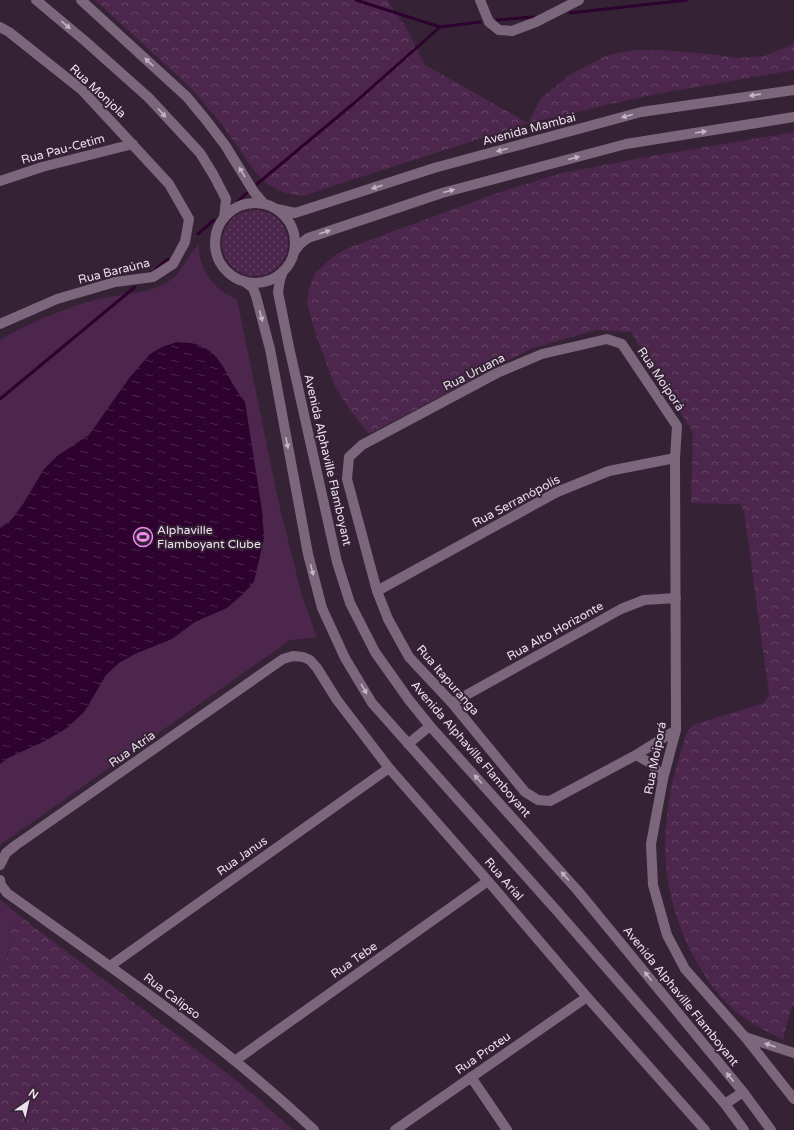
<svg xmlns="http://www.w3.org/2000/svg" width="794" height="1130" viewBox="0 0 794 1130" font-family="'Varela Round',sans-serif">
  <defs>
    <pattern id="grass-dots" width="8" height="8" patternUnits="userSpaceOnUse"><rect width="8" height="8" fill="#4c264d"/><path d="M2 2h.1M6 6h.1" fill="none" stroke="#664567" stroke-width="1.8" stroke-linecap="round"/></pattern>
    <pattern id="forest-crowns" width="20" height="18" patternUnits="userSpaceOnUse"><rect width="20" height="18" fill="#4c264d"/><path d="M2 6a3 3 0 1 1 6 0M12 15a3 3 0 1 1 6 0" fill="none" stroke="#664567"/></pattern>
    <pattern id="water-ripples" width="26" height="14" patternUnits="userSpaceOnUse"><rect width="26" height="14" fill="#2d022e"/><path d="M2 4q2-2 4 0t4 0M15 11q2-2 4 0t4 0" fill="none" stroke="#4c274c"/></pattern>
  </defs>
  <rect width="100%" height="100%" fill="#352335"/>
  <path fill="url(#grass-dots)" d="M222 243a33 33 0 1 1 66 0a33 33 0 1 1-66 0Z"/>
  <path fill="url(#forest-crowns)" d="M95 0H387L405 26 425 65 528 123 541 98 571 74 608 55 635 50H661L709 54 737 58 764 56 789 46 794 42V70L646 96 529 123 302 196 286 193 278 190 265 182 255 172 224 127 192 89Z
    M794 132V1006H792L783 1040C766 1031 749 1023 734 1010 696 976 670 915 666 865 664 842 666 817 670 795 673 774 681 754 686 734L692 725 764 703 769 694 744 511 740 504 691 503 693 433 631 332 597 330 532 348 369 434 350 410 335 387 315 332 307 303 310 285 315 273 335 255 348 248 500 192 562 173 652 156Z
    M21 917 219 1067 250 1092 293 1130H0V979C10 966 7 944 10 928Z"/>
  <path fill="#4c264d" d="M199 244C198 270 213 289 237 299L278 500 302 596 317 637 290 640 0 845V340C30 323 61 309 95 300 117 294 145 295 166 283 183 273 186 257 199 244Z
    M0 899 21 917 10 928C7 944 10 966 0 979Z"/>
  <path fill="url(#water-ripples)" d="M177 342C183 343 190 342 195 344 220 351 224 371 236 389 239 394 242 398 245 402L262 510 264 538 254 582 243 594 227 608 195 622 172 639 135 654 119 663 106 675 85 711 67 728 47 740 8 758 0 764V528L11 520 23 504 44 469 57 456 89 435 130 377 150 354 162 347Z"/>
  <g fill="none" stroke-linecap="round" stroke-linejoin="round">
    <path stroke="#2d022e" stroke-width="3" d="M356 0 440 27 480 22
      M570 13 687 0
      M497 20 533 17
      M257 184 353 104 440 27
      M238 201 247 193
      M198 234 214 220
      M156 269 168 259
      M0 399 135 287"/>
    <path stroke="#7b667b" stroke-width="10" d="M480 0 489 22 499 30 512 31 536 22 579 0
      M0 27 9 32 82 90 169 184 189 219 185 242 173 264 153 277 115 282 57 299 0 324
      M0 181 42 167 133 144
      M377 591 557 492 609 471 675 458
      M452 703 621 609 644 600 676 598
      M676 730 636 755 550 801 538 800 525 792 452 703 409 657 388 619 377 591 347 479 349 457 362 445 497 373 542 354 607 339 622 344 677 426 675 458 676 730 663 779 651 844 653 885 667 935 685 969 745 1037 794 1099
      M636 755 652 764 663 779
      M0 865 6 853 16 845 283 659 293 656 303 657 310 660 317 668 337 700 389 768 488 881 587 997 705 1130
      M0 880 1 885 7 893C112 968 220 1041 314 1130
      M110 966 389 768
      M745 1037 794 1053
      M236 1060 488 881
      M471 1077 507 1130
      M395 1130 587 997"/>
    <path stroke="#7b667b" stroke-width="10" d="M36 0 85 41 149 98 200 153 213 174 226 199 224 218
      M81 0 187 97 206 120 225 145 254 192 264 204
      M215 243a40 40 0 1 1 80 0a40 40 0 1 1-80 0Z
      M277 209 295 213 434 168 641 112 794 90
      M294 252 300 244 308 238 442 193 626 144 794 117
      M283 271 280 280 278 292 289 347 337 562 350 603 375 652 409 700 430 726 578 891 743 1092 771 1130
      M245 282 253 288 256 296 270 349 308 554 322 608 345 658 372 703 557 911 725 1104 744 1130
      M408 744 430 726
      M725 1104 743 1092"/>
  </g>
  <defs><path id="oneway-solid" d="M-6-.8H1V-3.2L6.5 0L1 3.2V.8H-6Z"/></defs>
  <g fill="#c4b5c4">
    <use href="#oneway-solid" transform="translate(66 25) rotate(41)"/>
    <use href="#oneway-solid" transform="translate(149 62) rotate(-137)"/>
    <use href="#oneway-solid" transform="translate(755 95) rotate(172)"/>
    <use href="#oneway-solid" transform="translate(162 113) rotate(48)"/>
    <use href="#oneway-solid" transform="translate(627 116) rotate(165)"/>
    <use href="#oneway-solid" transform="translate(701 132) rotate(-9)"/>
    <use href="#oneway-solid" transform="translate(502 150) rotate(165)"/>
    <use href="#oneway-solid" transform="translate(574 158) rotate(-15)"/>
    <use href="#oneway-solid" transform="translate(242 172) rotate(-121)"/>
    <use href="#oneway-solid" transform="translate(377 187) rotate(162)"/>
    <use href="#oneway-solid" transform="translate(449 191) rotate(-15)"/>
    <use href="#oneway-solid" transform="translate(325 232) rotate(-18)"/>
    <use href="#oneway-solid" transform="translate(261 316) rotate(75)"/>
    <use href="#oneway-solid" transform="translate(287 443) rotate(79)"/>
    <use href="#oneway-solid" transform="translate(312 570) rotate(76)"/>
    <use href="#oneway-solid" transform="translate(364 689) rotate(60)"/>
    <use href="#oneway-solid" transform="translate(478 779) rotate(-132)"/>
    <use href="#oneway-solid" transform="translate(565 876) rotate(-132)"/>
    <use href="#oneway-solid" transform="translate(648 976) rotate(-129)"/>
    <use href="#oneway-solid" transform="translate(770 1045) rotate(-161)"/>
    <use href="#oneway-solid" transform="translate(730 1077) rotate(-129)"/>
  </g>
  <defs>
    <symbol id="stadium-ring" viewBox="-11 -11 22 22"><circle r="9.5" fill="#352335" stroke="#f28af3" stroke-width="1.5"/><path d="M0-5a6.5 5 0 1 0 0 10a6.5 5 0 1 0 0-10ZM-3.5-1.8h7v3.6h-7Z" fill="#f28af3"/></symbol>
  </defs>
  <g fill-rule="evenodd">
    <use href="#stadium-ring" x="132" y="526" width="22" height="22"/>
  </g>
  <g text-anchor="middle" stroke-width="4" stroke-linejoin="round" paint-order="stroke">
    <g font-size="12" fill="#ece0ec" stroke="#352335">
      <text transform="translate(98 91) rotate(43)" y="4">Rua Monjola</text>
      <text transform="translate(529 129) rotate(-15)" y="4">Avenida Mambai</text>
      <text transform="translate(63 149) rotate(-15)" y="4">Rua Pau-Cetim</text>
      <text transform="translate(114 271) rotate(-14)" y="4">Rua Baraúna</text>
      <text transform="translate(474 372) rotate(-27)" y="4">Rua Uruana</text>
      <text transform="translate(661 379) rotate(56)" y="4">Rua Moiporá</text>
      <text transform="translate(328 460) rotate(77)" y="4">Avenida Alphaville Flamboyant</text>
      <text transform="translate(516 501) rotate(-28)" y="4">Rua Serranópolis</text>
      <text transform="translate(555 631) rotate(-29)" y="4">Rua Alto Horizonte</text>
      <text transform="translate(448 680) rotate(49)" y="4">Rua Itapuranga</text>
      <text transform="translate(132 749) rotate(-35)" y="4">Rua Atria</text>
      <text transform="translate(471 749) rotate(49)" y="4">Avenida Alphaville Flamboyant</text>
      <text transform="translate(655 758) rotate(-79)" y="4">Rua Moiporá</text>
      <text transform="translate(242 856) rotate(-35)" y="4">Rua Janus</text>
      <text transform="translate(504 879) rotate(49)" y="4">Rua Arial</text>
      <text transform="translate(354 960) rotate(-35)" y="4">Rua Tebe</text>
      <text transform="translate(172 996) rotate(37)" y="4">Rua Calipso</text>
      <text transform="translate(681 996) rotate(51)" y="4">Avenida Alphaville Flamboyant</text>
      <text transform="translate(483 1053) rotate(-35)" y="4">Rua Proteu</text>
    </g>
    <g font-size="12" fill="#ece0ec" stroke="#352335" text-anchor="start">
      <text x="157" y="534">Alphaville<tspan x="157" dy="14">Flamboyant Clube</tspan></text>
    </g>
  </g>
  <g transform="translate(28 1102) rotate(34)" stroke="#352335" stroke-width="3" paint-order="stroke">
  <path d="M0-3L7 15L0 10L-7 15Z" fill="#ece0ec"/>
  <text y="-6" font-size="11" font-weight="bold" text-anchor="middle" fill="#ece0ec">N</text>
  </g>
</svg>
